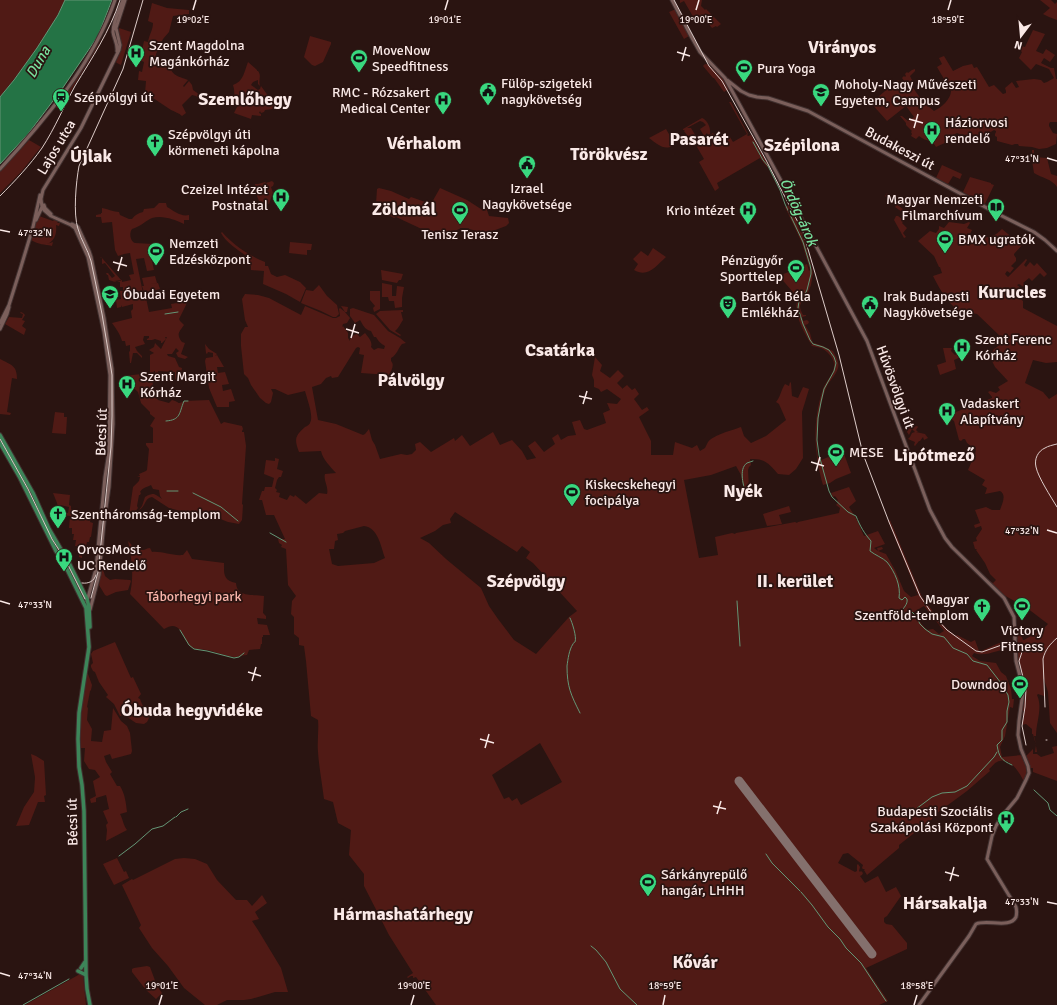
<svg xmlns="http://www.w3.org/2000/svg" width="1057" height="1005" viewBox="0 0 1057 1005" font-family="Signika,sans-serif">
  <rect width="100%" height="100%" fill="#2a1411"/>
  <path fill="#501a15" fill-rule="evenodd" d="M0 0H65C49 35 24 67 0 97Z
    M680 0H702L701 6 705 10 706 9 721 24 717 27 716 26 712 28 702 16 695 20 684 1 680 3Z
    M1040 0H1051L1055 4 1057 2V20L1049 17 1043 14 1050 8Z
    M152 3 167 8 189 10V14L173 16 169 32 163 39 156 54V58L170 63C170 75 177 76 188 80L183 86 184 87 189 81 192 85 193 90 200 95 201 94 202 96 207 101 205 104 196 96 192 95 182 105 186 113 182 116C179 113 175 112 171 110 165 106 159 102 153 98L152 93H145L146 81 138 80 139 71 142 72 144 62 140 60 144 41 148 42C149 35 153 30 153 23L148 21Z
    M676 9 689 36 684 39 669 12Z
    M119 28 131 32 121 65 117 63 116 62C118 56 121 51 121 45 120 39 117 34 119 28Z
    M1033 30 1045 34 1036 51 1043 54 1046 49 1055 55 1050 62 1044 58 1041 63 1051 68H1054L1056 79H1057V122H1050L1049 124V126L1053 133 1057 134 1056 144 1047 148 1039 149 1032 147 1019 146 1018 144H1015L1012 145 997 141V137L995 136V134L996 132V131L994 130 989 133 987 132 985 133 984 136C975 133 965 137 957 133L949 137V141L936 147C932 139 926 142 919 136L916 139 911 136 912 134 911 132 912 131 906 125V123L900 116H902L908 121 914 117 906 106 887 121 871 103 898 80 904 87 907 85 902 78 904 76 905 77 906 76 905 74 907 72 908 73 912 70 915 69V71L910 76 913 82 911 85 923 102 934 111C941 108 951 99 951 91L937 67 942 64 939 58 944 56 953 71 963 66 972 64 974 68 977 67 989 87 994 85 1003 94 1006 93V91L1005 88 1012 82 1016 88 1019 87 1016 81 1034 79 1041 80 1044 83 1047 82 1054 78 1049 69 1036 64 1031 70 1019 58 1022 52 1016 47 1018 45 1025 47Z
    M310 36 331 42V44L323 62 315 66 312 65 304 57Z
    M103 38 73 87 61 110 55 107Z
    M248 62 257 70V71H258C262 76 258 80 260 86L258 84V80L253 82 251 85 258 90 260 89 261 86 269 97 267 103 274 101 279 108 265 110 264 112 261 113 260 111 259 113 261 114V116L252 115 251 119 234 113 238 105 235 103 234 89 233 85C244 81 244 72 248 62Z
    M705 64 711 65 724 78 729 89 724 92 714 78H713L703 66Z
    M729 102H731L748 134 747 135 748 136 751 135 769 166 767 167 766 166 760 158 717 183 719 188 715 191 699 162 704 159 697 147 698 146 696 143 713 133 718 141 728 134 733 142 747 134Z
    M702 118C707 120 711 127 710 134L708 135 707 133 704 136 700 129 706 125 703 122 700 121 687 128H691L697 138V140L692 142 684 131 685 130H683V129Z
    M666 129 673 141 672 146C664 151 656 143 649 138Z
    M29 140 41 147 21 172 0 193V171Z
    M1032 150H1034V157L1047 158 1051 174 1057 176V187C1052 179 1042 178 1034 173L1032 161Z
    M942 165 962 174 960 179 953 176 948 184 936 178Z
    M970 177 991 183V184L994 185 985 204 963 192Z
    M272 181 274 183 273 186 271 187 273 193 269 204 259 201 257 196 256 190 257 189V188H255V184H258L265 182 266 183Z
    M379 188 391 191 409 199 411 197 431 204 440 188 467 200 484 211 486 207 489 216 508 218 509 223 506 226 490 232H481L465 228H461L441 238 396 217 394 218 385 213V207L381 205 376 204 377 189Z
    M887 193 891 197 890 199 904 210 905 209 910 213 902 223 907 228 903 233 906 237 904 238 894 220 896 216H898L902 219 904 216 901 214 902 212 895 207 896 206 887 199V198L885 196Z
    M159 203H166L167 207C174 211 181 217 189 215V220H184V224C175 220 163 215 152 218 145 221 140 227 132 229 129 233 130 241 135 243L153 244V252L156 257H151L154 270 147 271 144 258 136 259 143 293 144 292 142 286H144L142 278 155 276 157 283 149 284 158 283 160 289 145 293 149 312 172 308 171 304 177 303 183 300V294L189 295 186 305 179 319 180 321 184 325C179 332 176 334 182 342L185 343 181 354 188 357 185 359 178 357 176 353 179 351 176 348 172 354H167L168 356 175 358 179 367 182 368 181 373 175 380V372L158 371 159 376 157 381H156L155 380V371H154C151 379 154 386 152 392L158 400 169 403 172 400C180 402 177 405 184 401L209 400 221 424 224 422 242 426 243 429 242 431V432H244L246 446 242 504 243 505 242 520 239 524 228 522 213 516 192 514 169 508 152 497C144 498 146 507 139 510L142 506 145 497C154 492 154 494 162 499L160 496 159 490 153 489 151 485C147 487 142 488 140 492L141 493 140 495H139L137 506 138 508 135 512 129 515 133 487 139 481 140 477H137L140 476 139 474 146 471 147 470 149 449 146 445V443H153V428L150 426 155 418 150 414V412L141 403 138 392 126 381 124 376 150 373V355L154 353 149 350 154 347 155 343 161 349 167 337H165L166 339 162 343H161V341L155 339 152 340H147V339L149 338V336H144L143 340 145 344 135 347 137 351 142 356V358L137 353H133L131 363H130L129 352 130 351V345L126 346 125 341H122C120 334 117 330 112 323L132 318 131 311 133 309V304L122 307 121 305V307L117 308 116 300 121 299 120 291H123V287H120V282H115L109 280 108 275H107L106 273H108L112 278 115 276 105 263 102 264V258H101L100 257 102 258 121 280 114 281 117 282 122 280V282L131 280 129 275 134 274 130 253 124 254 118 256 115 250 112 222 102 223 101 217H96V215L101 214V213H102V208C108 209 114 212 119 212L120 215 129 219H132C135 215 138 213 143 212L144 209 154 208Z
    M788 206H789L802 232 813 273 811 285 807 295 805 297 806 299 802 301 799 299 803 295 798 298 779 276 807 264 809 271 810 270 802 243 785 207Z
    M39 216 53 221 54 220 59 222H57L58 223H60L59 226 56 225C57 233 55 241 47 244L53 242 52 246C44 244 39 245 31 240L34 227Z
    M949 222 964 224 969 222 970 223 967 228 972 230 969 236C983 237 990 241 1002 229L1020 244 1022 245 1014 254V255L1016 258V261L1011 266 1014 268 1010 273 1007 271 1005 274 1008 277 1026 259 1027 260 1024 265 1026 267 1030 262 1034 266 1037 263 1047 274 1044 277 1040 273 1032 281 1029 278 1023 283 1027 286 1025 288 1019 284 1017 285 1023 290 1017 296 1023 301V308L1057 326V362L1046 363 1033 360 1025 383 1043 392 1049 399 1057 394V733L1050 723 1048 692 1044 679H1043L1044 696 1038 694 1037 695C1043 708 1036 722 1036 736H1034L1035 740 1037 752H1035L1036 745 1033 734H1032V729L1026 724 1022 725 1024 711H1023L1022 718 1020 717 1021 685 1015 648C1002 647 986 658 974 653L972 656 980 661 996 663 1001 672 1006 676 1011 689 1012 699H1014L1013 708 1010 707 1005 736 1000 747 1002 757 1022 755C1027 766 1029 770 1024 782 1020 773 1009 755 997 762 994 763 992 767 989 769L990 771 967 791 933 816 932 819 899 845V848L867 875 864 870 865 869H863L862 868 863 865 848 853 843 854 838 863 855 872 857 871V865L858 864 860 867 859 871 860 872 861 871 863 873 862 875 860 876 865 883 878 876 886 892 896 887 901 896 887 916 884 918V922L886 924 892 925 907 943V949L866 968 888 1001 879 1005H436L416 977 413 978V976H411L408 978 407 977 413 973 389 935 364 886V874L349 855 351 830 338 823 333 802 324 799C322 783 319 767 318 752 317 741 319 731 318 720L311 716 306 661 304 646 299 645V638L294 634V617L291 614 292 601 296 596 288 585 286 549 281 547 282 545 279 543 278 539H285L274 515H266L262 500H259L262 491H264L265 487H272L274 478 264 474 266 460 275 461V458L279 459 277 469 283 471 281 477H279L277 480 275 488 277 490 276 492 280 493 279 497 287 500 290 495 294 497 295 495 306 504 319 493 327 494C329 487 323 480 325 474L336 473C330 466 323 460 321 451L299 452C294 439 295 436 305 427 306 427 310 424 310 423 314 416 307 399 305 391L288 395 275 389H271L273 393 271 402 269 404 266 403 260 398 251 385 248 378 244 374 241 346V334L245 327H248L245 320 242 299 245 294 258 295 269 298 301 315 305 306 333 318H336L340 316 339 309 340 308 345 312 341 306 348 307 347 312H345L350 318 347 323 343 324 342 327 343 326 348 333V338L350 341V339L354 335 357 334 360 337 365 333C368 337 373 342 371 347L374 350 378 348 384 349 385 346C381 344 378 341 376 337H374L371 331C365 330 363 325 360 320L355 323 350 316V309L353 308 374 315 388 331 400 338 406 343 402 344C398 348 397 355 391 358V361C395 365 391 371 389 375L361 373 364 355 359 354 360 348 358 347 356 348 338 377 332 378 331 376 326 378 321 384 312 387 318 420 336 424 363 435 365 434 369 429 372 440 375 445 380 459 401 454 407 455 412 454 416 450 415 444 420 442 431 452 454 438 455 441 462 435 470 446 493 432 500 445 512 440 522 451 527 460 536 458 528 446 535 441 544 452 555 444 552 438 558 434 561 440 568 436 576 435 572 422 580 420 584 429 587 430 606 423 603 413 610 410 607 403 617 404 621 399 607 389 601 392 599 389 594 387V380L592 375 595 357 602 365 600 371 610 378 618 370 624 376 617 383 622 388V389L627 385 632 390 635 388 639 394 634 399 642 410 647 407 649 410 639 417 651 441V455H673L675 442 692 448 697 445 700 451 705 448C706 446 707 444 708 442 713 435 733 430 741 427L744 436 751 443 766 436 786 420 779 404 776 402C780 398 781 390 785 384L789 386 790 382 791 383 792 396 798 398 803 387 809 389 802 412 803 458 796 469 789 475 778 474C769 464 765 458 750 459L751 465 749 467 748 470 749 490 745 496 741 475 736 466 711 475 684 480 699 558 718 555 715 537 732 533 735 534 736 533 795 522 797 523 798 522 839 513 840 508 836 505 838 503 837 501 838 500 835 496 833 497 831 493 849 487 856 501 849 507 856 518 864 536 878 531 885 544 874 548 878 551 877 548 882 547 883 549 878 551 886 554 895 570 904 591 911 597 918 595 888 521 890 520 922 597 940 621 948 630 956 636 957 635 971 642 975 640 979 651H981C991 647 1006 637 1017 642L1018 627 1023 640H1024L1043 629 1048 624 1027 608 1002 594 989 581H990L993 583 996 580 990 574 985 563 976 550 977 549H975L973 542 977 541 976 538 982 529 981 526 975 528 974 525 980 523 975 510 986 507 992 510H1000C1002 504 1007 495 1000 491L985 494 987 488 982 485 985 480 968 470 975 454 976 450 967 443 965 439H963L961 441 959 440 954 421 949 418 948 415 992 398V397L988 392 990 391 996 393 1000 390 998 387 1008 381 995 367 991 359 992 358 990 355 994 349 1004 342 1001 337 977 314 972 313 967 317C951 308 941 292 933 276L942 273 940 267H939L934 256 918 241 930 231 936 233 939 229V226L944 228ZM455 512 517 552 522 546 530 552 526 558 533 563 577 611 569 617 536 654 514 640 498 619 489 606 481 588 446 559 429 543 420 538 435 531 443 525 451 523 450 519ZM364 526C378 527 381 547 385 558L374 563 338 566 332 564 329 549H334L335 541 338 540 337 534 343 533 345 531ZM924 606 944 631 939 634 933 629 927 630 912 613ZM540 743 562 782 521 805 517 798 512 801 509 797 504 799 492 775Z
    M222 232C233 245 250 256 265 262V266H268L271 274 277 277 285 275 300 282 306 288 300 302 286 294 263 284 264 271 251 270V266L248 265 250 260 249 258C240 251 226 243 221 233Z
    M290 242 312 244 311 250H307V255L289 253Z
    M653 248 666 257C656 266 648 278 634 270L638 264 633 259 641 251 648 256Z
    M381 270 403 274 401 280H399L397 283 382 280Z
    M382 283 392 285V296H396L397 286 404 287 402 298V307L395 308 394 301H389L388 297H382Z
    M319 285 327 296 337 305 339 314 336 317H333L321 311 301 303 306 290 313 291Z
    M370 291H380V309L374 312 373 308 375 306 370 300Z
    M798 299 802 302C798 306 801 311 803 315H806V316L802 317 803 321 807 320 809 322 808 324 805 325 810 333 812 341 813 342 811 344C804 333 792 311 798 299Z
    M403 310V312H401L403 320C400 324 399 328 395 331L401 335 400 336 390 330 376 314 380 311Z
    M21 312 23 313 25 315 22 320 25 321 22 326 26 329 24 335 5 324 9 317 22 318 23 314 20 313Z
    M814 343 823 346 833 351C835 355 840 363 838 368 836 375 830 380 827 386 819 403 815 440 818 458L820 457 821 460 843 451 851 473 836 479 830 483 823 485C814 454 812 421 823 389 826 380 835 374 834 364 834 358 826 350 821 348 818 347 815 347 812 346L811 345Z
    M205 344 209 349 217 354 215 356 217 355 224 367H217L218 373 225 372 229 384 222 385 223 391 231 389 235 401 229 402V407H217L209 388 205 361 206 358 213 357V353L208 352 207 354 206 353Z
    M943 348H952L951 351 955 355 959 353 961 357 954 360 956 369 940 375 937 365 946 362Z
    M0 359C11 365 17 365 17 379L12 378 7 412 11 413 10 415 0 414Z
    M55 412 64 413V417H67L66 434 52 433Z
    M917 426 918 427 916 430 918 432H916L925 434 928 438 924 440 923 437 920 441H919L915 446 914 445 915 442 908 439 910 437 912 433 915 432 912 429 909 435 907 432 908 429Z
    M53 493 70 495 69 505 71 506V509L81 511 80 515 91 517 90 522 93 523 91 537H90L89 542H87L86 546H81L80 550 82 551V558L79 557V552L77 551V546H75L76 540H73L74 534H72V528H69L70 516 62 515V513H68L69 507 60 505 59 515 52 513 49 511 58 507 57 503Z
    M789 506 791 512 779 515 782 524 767 526 763 514Z
    M128 541 131 544 134 550C137 550 140 550 143 550 145 550 147 548 150 548L152 552C162 551 172 556 183 555L187 550 192 559 224 563C224 574 223 580 236 583 237 598 253 594 264 596L263 613 266 616V619L257 618 258 624 267 625 270 635H263V637H262V644H261L260 649 249 650 247 655C243 655 238 658 234 657 225 656 216 652 207 650 202 649 195 650 191 647 182 640 182 618 164 629L130 594C134 577 132 558 128 541Z
    M103 569 105 576 110 580 115 579 130 580 131 581 128 590 116 592 107 596 105 595 99 585 101 572Z
    M115 642 131 678 133 677 141 694 138 698 140 699 142 704 149 718 147 722 144 724 136 723 124 715 120 716 114 704 106 697 108 695 99 682 95 672 93 671 91 667V665L93 663 91 654 93 651Z
    M87 674H88L92 685 91 690 90 691C89 697 88 701 87 707L88 708 87 720 92 729 91 741 102 742 104 731 111 730 113 708 121 721 127 726 130 733 132 751 131 754 112 759 110 754 104 756 106 762 112 772 110 774 117 786H120C125 794 126 803 127 812L120 814C123 819 123 825 127 830L106 841 107 830 106 825 108 823 103 811 109 809 107 800V799L106 795 96 798V802L91 803 90 799 96 796 93 781 100 777 95 770 89 769 84 761 85 748H81L80 735 81 709Z
    M1057 746V781L1033 772V768H1030L1026 756 1033 749V754H1037L1041 757 1054 753 1052 747Z
    M31 754 36 756 44 761 46 795 44 796 45 802H38L29 825 16 826 24 807 34 792 35 778V777Z
    M117 858 124 872 126 871 129 878 114 885 103 864Z
    M184 858 195 859 207 864 217 880 236 900H247L252 906 262 895 267 903 255 912 259 919 252 921 258 930 281 968 288 992H275L251 999 244 1000H227L217 1005H205L184 988 168 966 152 948 139 928 141 925 122 885 132 879 133 880 175 859Z
    M147 966 150 967 157 986 162 993 156 999 146 990 132 972V969L134 968Z
    M80 974 83 975 86 1005H25Z"/>
  <path fill="#247345" stroke="#649676" d="M65 0H112L98 36 62 89 28 134 0 164V97L14 80 37 48 58 15Z"/>
  <g fill="none" stroke-linecap="round" stroke-linejoin="round">
    <path stroke="#649676" stroke-width="1" d="M753 142 763 160 768 166 780 190 785 204 803 242 810 265 811 270V274L807 290 805 294 799 301 798 308 803 324 810 340 813 344 823 347 829 350 834 357 836 363 834 371 824 389 821 402 818 418 817 440 819 455 829 491 832 497 848 512 856 516C860 526 864 533 871 541L870 551C875 555 883 558 887 562 895 572 901 586 899 598L902 600 905 597 907 599C908 605 903 607 902 612L906 614 911 611 916 616 920 624 925 629 932 634 944 637 953 648 967 654 973 661 987 665 1001 683 1008 695 1009 702 1007 711V722L1002 730V740L997 745C999 757 1001 760 1012 765
      M165 314 178 312
      M166 421C181 420 179 413 184 401H188
      M167 491H178
      M193 493 221 507 238 521
      M746 495C744 487 738 469 747 463 749 462 751 462 753 461
      M270 533 286 542
      M737 601 740 646
      M570 618C572 622 577 637 575 642 574 643 573 643 573 644 569 650 568 659 567 666 567 687 571 695 580 713
      M180 630 189 645 194 649 207 651 234 658 239 657 244 653
      M1034 790 1048 803 1050 810 1057 816
      M916 809 932 797 942 793 955 792 967 786 994 757 997 752
      M176 817 181 812 188 809
      M766 854 772 863 800 891
      M119 856 135 844 152 829 163 826 175 817
      M801 892 812 905 828 927 840 939 846 948 861 963 886 1001
      M591 946 596 950 606 962 620 989 637 1005
      M23 1005 69 979"/>
    <path stroke="#84706d" stroke-width="9" d="M739 781 872 954"/>
    <defs>
      <path id="secondary" d="M672 0 691 36 700 52 725 78 773 166 793 203 867 341 930 510 945 538 952 547 1004 598 1014 617 1015 638
        M117 51C118 44 114 39 113 32 113 21 119 10 123 0
        M727 80 741 91 749 95 757 97 768 98 808 111 998 214 1034 232 1045 240 1057 251
        M0 169C24 143 46 117 67 89 87 61 104 33 115 0
        M43 190 41 199 42 207 44 210 51 216 71 225 75 228 88 257 104 332 110 375 109 452 105 477 96 569 87 601
        M43 190 81 128 119 50 120 45 116 28 125 0
        M44 205 45 208 51 214
        M36 220 42 207
        M72 224 78 227 89 251 91 257 104 318 112 369 113 424 109 487 104 522 99 575 90 610
        M0 323 9 305 20 270 33 227 40 195
        M0 329 7 314 9 307
        M919 1005 969 936 976 924C987 919 1010 929 1016 917 1017 913 1017 911 1016 907L987 859 992 836 996 826 1002 816 1017 798 1026 780 1029 773 1028 766 1021 749 1018 735 1019 721 1023 692 1022 684 1016 661 1015 645"/>
      <path id="primary" d="M0 435 33 493 49 529 70 565 87 599 89 607 90 627
        M0 443 20 478 56 551 64 563 86 608 89 647 79 713 78 739 79 767 82 785 84 811 86 975 87 989 90 1005
        M81 968 85 962
        M78 971 86 975"/>
    </defs>
    <use href="#secondary" stroke="#40302f" stroke-width="5"/>
    <use href="#primary" stroke="#40302f" stroke-width="5.5"/>
    <use href="#secondary" stroke="#7b5f5b" stroke-width="3"/>
    <use href="#primary" stroke="#3d8559" stroke-width="3.5"/>
    <path stroke="#ddccc9" stroke-width="1" d="M674 0 709 66 722 81 766 160 803 232 839 355 863 454 889 522 920 596 933 615 947 630 976 651 982 652 1010 642 1017 645 1021 648 1022 652 1019 661 1026 689 1025 707 1022 726 1026 745
      M0 196C15 181 30 165 42 148 55 128 64 106 75 86 92 58 110 31 120 0
      M0 439 28 489 52 539 66 561 85 599
      M82 583C89 584 94 581 96 575
      M91 598 98 572 111 447 112 416V375L110 362 102 314 91 261C88 250 81 240 78 229 73 214 76 182 79 166L123 69 143 0"/>
    <path stroke="#ddccc9" stroke-width="1" d="M1057 444C1053 445 1048 446 1045 448 1038 451 1034 459 1036 467 1038 477 1051 497 1057 507
      M1045 707 1043 659C1045 650 1050 644 1057 638
      M1046 740H1047"/>
    <defs>
      <path id="secondary-bridge" d="M1015 638V645"/>
    </defs>
    <use href="#secondary-bridge" stroke="#40302f" stroke-width="5" stroke-linecap="butt"/>
    <use href="#secondary-bridge" stroke="#7b5f5b" stroke-width="3"/>
  </g>
  <path fill="none" stroke="#fae9e7" stroke-width="1.5" d="M193 10 196 0M445 10 448 0M696 10 699 0M948 10 951 0M677 52 690 56M682 61 686 47M909 119 923 123M914 128 918 114M1047 158 1057 161M0 230 10 232M113 262 127 266M118 271 122 257M346 329 359 333M351 338 355 324M579 396 592 399M583 404 587 391M811 462 824 466M816 471 820 457M1047 530 1057 533M0 601 10 604M248 672 261 676M252 681 256 667M480 739 494 743M485 748 489 734M713 806 726 809M717 814 721 801M945 872 959 876M950 881 954 867M1047 902 1057 904M0 973 10 976M159 1005 162 995M411 1005 414 995M663 1005 665 995M914 1005 917 995"/>
  <defs>
    <symbol id="hospital-pin" viewBox="-11 -11 22 30"><path d="M0 17L-7.5 6A9.5 9.5 0 1 1 7.5 6Z" fill="#39d87f" stroke="#2a1411"/><path d="M-5-5h3v3.5h4V-5h3V5h-3V1.5h-4V5h-3Z" fill="#111"/></symbol>
    <symbol id="stadium-pin" viewBox="-11 -11 22 30"><path d="M0 17L-7.5 6A9.5 9.5 0 1 1 7.5 6Z" fill="#39d87f" stroke="#2a1411"/><path d="M0-5a6.5 5 0 1 0 0 10a6.5 5 0 1 0 0-10ZM-3.5-1.8h7v3.6h-7Z" fill="#111"/></symbol>
    <symbol id="civic-pin" viewBox="-11 -11 22 30"><path d="M0 17L-7.5 6A9.5 9.5 0 1 1 7.5 6Z" fill="#39d87f" stroke="#2a1411"/><path d="M-.6-6.5H3V-4.5H.6V-3L4-1V1h2V6H-6V1h2V-1L-.6-3ZM-1.2 2.5V6h2.4V2.5Z" fill="#111"/></symbol>
    <symbol id="university-pin" viewBox="-11 -11 22 30"><path d="M0 17L-7.5 6A9.5 9.5 0 1 1 7.5 6Z" fill="#39d87f" stroke="#2a1411"/><path d="M0-5L7-2L0 1L-7-2ZM-4 1L0 2.5L4 1V4Q0 6-4 4Z" fill="#111"/></symbol>
    <symbol id="station-pin" viewBox="-11 -11 22 30"><path d="M0 17L-7.5 6A9.5 9.5 0 1 1 7.5 6Z" fill="#39d87f" stroke="#2a1411"/><path d="M-3-6H3Q5-6 5-4V2Q5 4 3 4L4.5 6H3L1.5 4h-3L-3 6H-4.5L-3 4Q-5 4-5 2V-4Q-5-6-3-6ZM-3.5-4v3h7v-3ZM-3.5 1v1.5H-2V1ZM2 1v1.5H3.5V1Z" fill="#111"/></symbol>
    <symbol id="church-pin" viewBox="-11 -11 22 30"><path d="M0 17L-7.5 6A9.5 9.5 0 1 1 7.5 6Z" fill="#39d87f" stroke="#2a1411"/><path d="M-1.2-6h2.4v3.5h3.3v2.4h-3.3V6h-2.4V-.1h-3.3v-2.4h3.3Z" fill="#111"/></symbol>
    <symbol id="library-pin" viewBox="-11 -11 22 30"><path d="M0 17L-7.5 6A9.5 9.5 0 1 1 7.5 6Z" fill="#39d87f" stroke="#2a1411"/><path d="M-6-4Q-3-5.5-.7-3.5V5Q-3 3-6 4ZM6-4Q3-5.5 .7-3.5V5Q3 3 6 4Z" fill="#111"/></symbol>
    <symbol id="theatre-pin" viewBox="-11 -11 22 30"><path d="M0 17L-7.5 6A9.5 9.5 0 1 1 7.5 6Z" fill="#39d87f" stroke="#2a1411"/><path d="M-5-5.5Q0-4 5-5.5V0Q5 5 0 6Q-5 5-5 0ZM-3.3-2.5H-1v1.5H-3.3ZM1-2.5H3.3v1.5H1ZM-2.8 1Q0 5.5 2.8 1Z" fill="#111"/></symbol>
  </defs>
  <g fill-rule="evenodd">
    <use href="#hospital-pin" x="126" y="43" width="20" height="27"/>
    <use href="#stadium-pin" x="349" y="48" width="20" height="27"/>
    <use href="#stadium-pin" x="734" y="58" width="20" height="27"/>
    <use href="#civic-pin" x="478" y="81" width="20" height="27"/>
    <use href="#university-pin" x="811" y="82" width="20" height="27"/>
    <use href="#station-pin" x="51" y="87" width="20" height="27"/>
    <use href="#hospital-pin" x="433" y="90" width="20" height="27"/>
    <use href="#hospital-pin" x="922" y="120" width="20" height="27"/>
    <use href="#church-pin" x="145" y="132" width="20" height="27"/>
    <use href="#civic-pin" x="517" y="154" width="20" height="27"/>
    <use href="#hospital-pin" x="271" y="187" width="20" height="27"/>
    <use href="#library-pin" x="986" y="197" width="20" height="27"/>
    <use href="#stadium-pin" x="450" y="200" width="20" height="27"/>
    <use href="#hospital-pin" x="738" y="200" width="20" height="27"/>
    <use href="#stadium-pin" x="935" y="229" width="20" height="27"/>
    <use href="#stadium-pin" x="146" y="241" width="20" height="27"/>
    <use href="#stadium-pin" x="786" y="258" width="20" height="27"/>
    <use href="#university-pin" x="100" y="284" width="20" height="27"/>
    <use href="#theatre-pin" x="718" y="294" width="20" height="27"/>
    <use href="#civic-pin" x="860" y="294" width="20" height="27"/>
    <use href="#hospital-pin" x="952" y="337" width="20" height="27"/>
    <use href="#hospital-pin" x="117" y="374" width="20" height="27"/>
    <use href="#hospital-pin" x="937" y="401" width="20" height="27"/>
    <use href="#stadium-pin" x="826" y="442" width="20" height="27"/>
    <use href="#stadium-pin" x="562" y="482" width="20" height="27"/>
    <use href="#church-pin" x="48" y="504" width="20" height="27"/>
    <use href="#hospital-pin" x="54" y="547" width="20" height="27"/>
    <use href="#stadium-pin" x="1012" y="596" width="20" height="27"/>
    <use href="#church-pin" x="972" y="597" width="20" height="27"/>
    <use href="#stadium-pin" x="1010" y="674" width="20" height="27"/>
    <use href="#hospital-pin" x="996" y="809" width="20" height="27"/>
    <use href="#stadium-pin" x="638" y="872" width="20" height="27"/>
  </g>
  <g text-anchor="middle" stroke-width="3.5" stroke-linejoin="round" paint-order="stroke">
    <g font-size="14" fill="#fae9e7" stroke="#2a1411" text-anchor="start">
      <text x="149" y="50">Szent Magdolna<tspan x="149" dy="16">Magánkórház</tspan></text>
      <text x="372" y="55">MoveNow<tspan x="372" dy="16">Speedfitness</tspan></text>
      <text x="757" y="73">Pura Yoga</text>
      <text x="501" y="88">Fülöp-szigeteki<tspan x="501" dy="16">nagykövetség</tspan></text>
      <text x="834" y="89">Moholy-Nagy Művészeti<tspan x="834" dy="16">Egyetem, Campus</tspan></text>
      <text x="430" y="97" text-anchor="end">RMC - Rózsakert<tspan x="430" dy="16">Medical Center</tspan></text>
      <text x="74" y="102">Szépvölgyi út</text>
      <text x="945" y="127">Háziorvosi<tspan x="945" dy="16">rendelő</tspan></text>
      <text x="168" y="139">Szépvölgyi úti<tspan x="168" dy="16">körmeneti kápolna</tspan></text>
      <text x="527" y="193" text-anchor="middle">Izrael<tspan x="527" dy="16">Nagykövetsége</tspan></text>
      <text x="268" y="194" text-anchor="end">Czeizel Intézet<tspan x="268" dy="16">Postnatal</tspan></text>
      <text x="983" y="204" text-anchor="end">Magyar Nemzeti<tspan x="983" dy="16">Filmarchívum</tspan></text>
      <text x="735" y="215" text-anchor="end">Krio intézet</text>
      <text x="460" y="239" text-anchor="middle">Tenisz Terasz</text>
      <text x="958" y="244">BMX ugratók</text>
      <text x="169" y="248">Nemzeti<tspan x="169" dy="16">Edzésközpont</tspan></text>
      <text x="783" y="265" text-anchor="end">Pénzügyőr<tspan x="783" dy="16">Sporttelep</tspan></text>
      <text x="123" y="299">Óbudai Egyetem</text>
      <text x="741" y="301">Bartók Béla<tspan x="741" dy="16">Emlékház</tspan></text>
      <text x="883" y="301">Irak Budapesti<tspan x="883" dy="16">Nagykövetsége</tspan></text>
      <text x="975" y="344">Szent Ferenc<tspan x="975" dy="16">Kórház</tspan></text>
      <text x="140" y="381">Szent Margit<tspan x="140" dy="16">Kórház</tspan></text>
      <text x="960" y="408">Vadaskert<tspan x="960" dy="16">Alapítvány</tspan></text>
      <text x="849" y="457">MESE</text>
      <text x="585" y="489">Kiskecskehegyi<tspan x="585" dy="16">focipálya</tspan></text>
      <text x="71" y="519">Szentháromság-templom</text>
      <text x="77" y="554">OrvosMost<tspan x="77" dy="16">UC Rendelő</tspan></text>
      <text x="969" y="604" text-anchor="end">Magyar<tspan x="969" dy="16">Szentföld-templom</tspan></text>
      <text x="1022" y="635" text-anchor="middle">Victory<tspan x="1022" dy="16">Fitness</tspan></text>
      <text x="1007" y="689" text-anchor="end">Downdog</text>
      <text x="993" y="816" text-anchor="end">Budapesti Szociális<tspan x="993" dy="16">Szakápolási Központ</tspan></text>
      <text x="661" y="879">Sárkányrepülő<tspan x="661" dy="16">hangár, LHHH</tspan></text>
    </g>
    <g font-size="14" fill="#fae9e7" stroke="#2a1411">
      <text transform="translate(56 147) rotate(-59)" y="5">Lajos utca</text>
      <text transform="translate(900 148) rotate(28)" y="5">Budakeszi út</text>
      <text transform="translate(896 387) rotate(70)" y="5">Hűvösvölgyi út</text>
      <text transform="translate(101 432) rotate(-88)" y="5">Bécsi út</text>
      <text transform="translate(72 822) rotate(-91)" y="5">Bécsi út</text>
    </g>
    <g font-size="14" fill="#f9b4aa" stroke="#2a1411">
      <text x="194" y="601">Táborhegyi park</text>
    </g>
    <g font-size="15" font-style="italic" fill="#78df9c" stroke="#2a1411">
      <text transform="translate(38 62) rotate(-60)" y="5">Duna</text>
      <text transform="translate(799 212) rotate(66)" y="5">Ördög-árok</text>
    </g>
    <g font-size="18" font-weight="bold" fill="#fae9e7" stroke="#2a1411">
      <text x="842" y="53">Virányos</text>
      <text x="245" y="105">Szemlőhegy</text>
      <text x="699" y="145">Pasarét</text>
      <text x="424" y="149">Vérhalom</text>
      <text x="802" y="151">Szépilona</text>
      <text x="609" y="160">Törökvész</text>
      <text x="91" y="162">Újlak</text>
      <text x="404" y="215">Zöldmál</text>
      <text x="1012" y="298">Kurucles</text>
      <text x="560" y="356">Csatárka</text>
      <text x="411" y="386">Pálvölgy</text>
      <text x="934" y="461">Lipótmező</text>
      <text x="743" y="497">Nyék</text>
      <text x="526" y="587">Szépvölgy</text>
      <text x="795" y="587">II. kerület</text>
      <text x="192" y="716">Óbuda hegyvidéke</text>
      <text x="945" y="909">Hársakalja</text>
      <text x="403" y="920">Hármashatárhegy</text>
      <text x="695" y="968">Kővár</text>
    </g>
  </g>
  <g font-size="10" text-anchor="middle" fill="#fae9e7" stroke="#2a1411" stroke-width="3.5" stroke-linejoin="round" paint-order="stroke">
    <text x="193" y="23">19°02'E</text>
    <text x="445" y="23">19°01'E</text>
    <text x="696" y="23">19°00'E</text>
    <text x="948" y="23">18°59'E</text>
    <text x="1022" y="162">47°31'N</text>
    <text x="35" y="236">47°32'N</text>
    <text x="1022" y="534">47°32'N</text>
    <text x="35" y="608">47°33'N</text>
    <text x="1022" y="905">47°33'N</text>
    <text x="35" y="979">47°34'N</text>
    <text x="162" y="989">19°01'E</text>
    <text x="414" y="989">19°00'E</text>
    <text x="665" y="989">18°59'E</text>
    <text x="917" y="989">18°58'E</text>
  </g>
  <g transform="translate(1021 36) rotate(196)" stroke="#2a1411" stroke-width="3" paint-order="stroke">
  <path d="M0-3L7 15L0 10L-7 15Z" fill="#fae9e7"/>
  <text y="-6" font-size="11" font-weight="bold" text-anchor="middle" fill="#fae9e7">N</text>
  </g>
</svg>
